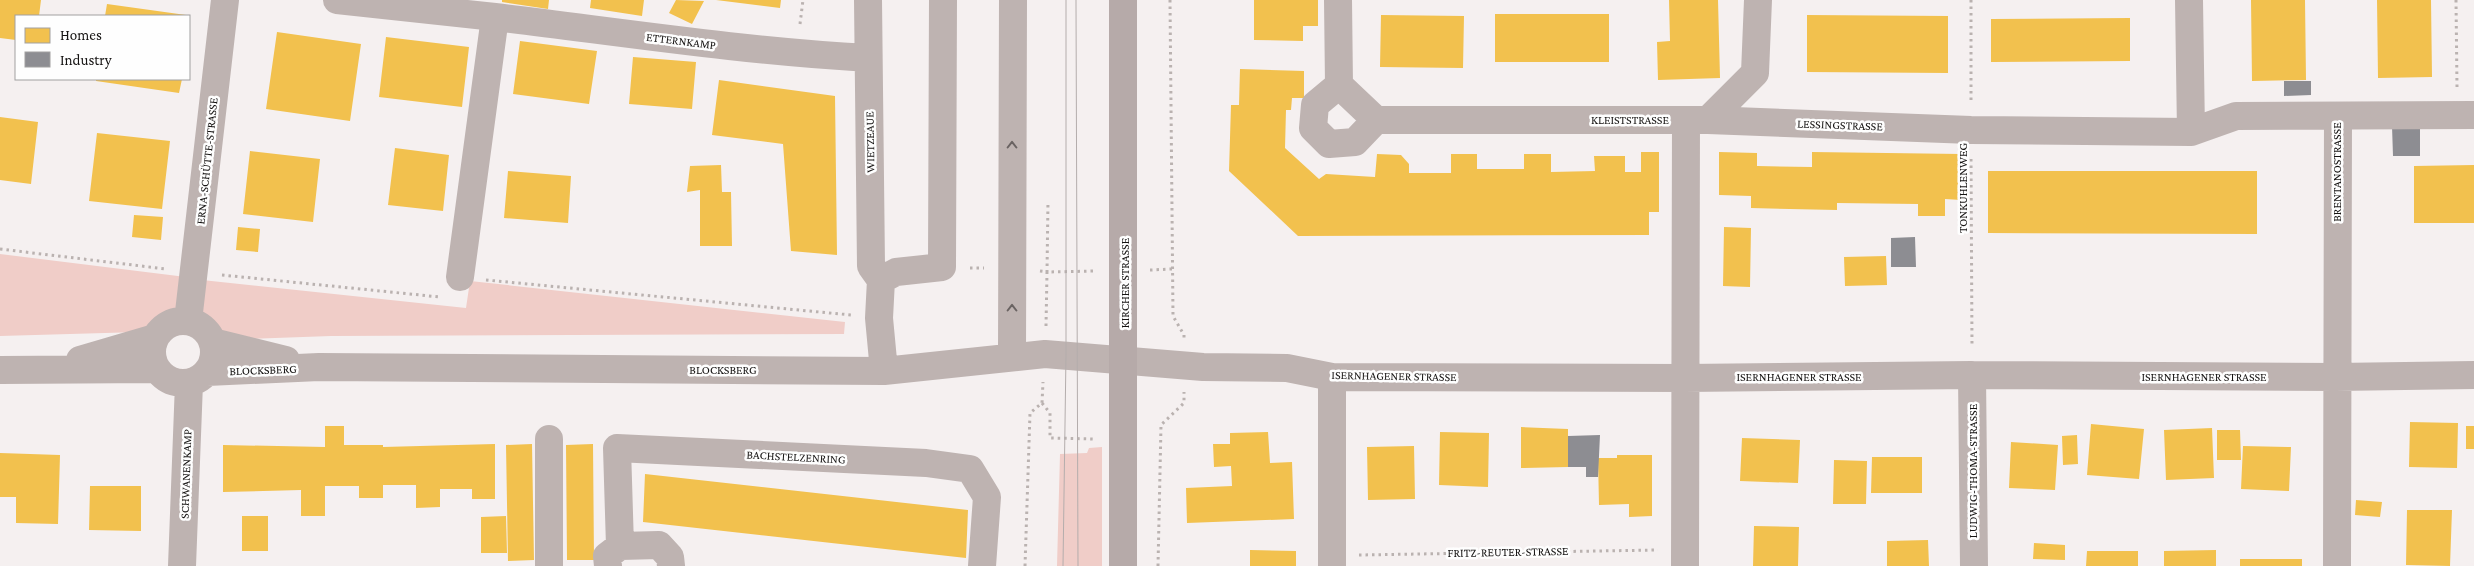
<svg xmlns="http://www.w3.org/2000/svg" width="2474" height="566" viewBox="0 0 2474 566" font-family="'Crimson Pro',serif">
  <rect width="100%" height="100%" fill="#f5f0f0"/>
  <path fill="#f0cdc8" d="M0 254 186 277 184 307 161 316 140 332 0 336Z
    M202 280 466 308 470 281 845 322 844 334 331 336 222 340 208 322 198 315Z
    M1102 447V566H1057L1060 454 1087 453 1089 448Z"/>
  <path fill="#f2c14e" d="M0 0H41L39 16H16V40L0 38Z
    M502 0H549L548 9 502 2Z
    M591 0H644L642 16 590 8Z
    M676 0 704 1 692 24 669 13Z
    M716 0H781L780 8Z
    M1254 0H1318V26H1303V41L1254 40Z
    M1669 0H1718L1720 78 1658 80 1657 42 1670 41Z
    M2251 0H2305L2306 80 2252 81Z
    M2377 0H2431L2432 77 2378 78Z
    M107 4 186 15V16H105Z
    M1495 14H1609V62H1495Z
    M1381 15 1464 16 1463 68 1380 67Z
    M1807 15 1948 16V73L1807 72Z
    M2130 18V61L1991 62V19Z
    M277 32 361 44 350 121 266 109Z
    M386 37 469 47 462 107 379 97Z
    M520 41 597 51 589 104 513 94Z
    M633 57 696 62 692 109 629 104Z
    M1240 69 1304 71V98H1292L1291 110H1286L1285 148 1319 179 1326 174 1375 177 1377 154 1401 155 1409 164V173H1451V154H1477V169H1524V154H1551V172L1595 171 1594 156H1625V172H1641V152H1659V212H1649V235L1298 236 1229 171 1231 105H1239Z
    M96 79H182L179 93 96 81Z
    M719 80 835 96 837 255 791 251 783 144 712 135Z
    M0 117 38 122 31 184 0 180Z
    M97 133 170 141 162 209 89 201Z
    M395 148 449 155 443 211 388 205Z
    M250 151 320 159 313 222 243 214Z
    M1719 152 1757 153V166L1812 167V152L1961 154V200L1945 199V216H1918V204L1837 203V210L1751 208V196L1719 195Z
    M721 165 722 192H731L732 246H700V190L687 192 690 166Z
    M2474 165V223H2414V166Z
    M508 171 571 176 568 223 504 218Z
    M1988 171H2257V234L1988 233Z
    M134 215 163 217 161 240 132 237Z
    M238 227 260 229 258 252 236 250Z
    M1724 227 1751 228 1750 287 1723 286Z
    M1886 256 1887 285 1845 286 1844 257Z
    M2410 422 2458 423 2457 468 2409 467Z
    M2091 424 2144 429 2139 479 2087 475Z
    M325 426H344V445H383V447L495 444V499H472V489H440V507L416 508V485H383V498H359V486H325V516H301V490L223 492V445L325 447Z
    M2466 426H2474V449H2466Z
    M1521 427 1568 429V467L1521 468Z
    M2212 428 2214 478 2166 480 2164 430Z
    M2217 430H2240L2241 460H2217Z
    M1268 432 1270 463 1292 462 1294 519 1187 523 1186 488 1232 486 1231 466 1214 467 1213 444H1230V433Z
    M1440 432 1489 433 1488 487 1439 485Z
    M2077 435 2078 464 2063 465 2062 436Z
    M1742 438 1800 440 1798 483 1740 481Z
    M2011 442 2058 445 2055 490 2009 488Z
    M532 444 534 560 508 561 506 445Z
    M593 444 594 560H567L566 445Z
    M1414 446 1415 499 1368 500 1367 447Z
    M2243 446 2291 447 2289 491 2241 489Z
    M0 453 60 455 58 524 16 523V497H0Z
    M1617 455H1652V516L1629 517V504L1599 505 1598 458H1617Z
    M1872 457H1922V493H1871Z
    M1834 460 1867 461 1866 504H1833Z
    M645 474 968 510 966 558 643 522Z
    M90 486H141V531L89 530Z
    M2356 500 2382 502 2380 517 2355 515Z
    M2407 510H2452L2450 566 2406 565Z
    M242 516H268V551H242Z
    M506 516 507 553H481V517Z
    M1754 526 1799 527 1798 566H1753Z
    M1928 540 1929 566H1887V541Z
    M2034 543 2065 545V560L2033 559Z
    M1250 550 1296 551V566H1250Z
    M2216 550V566H2164V551Z
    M2087 551H2138V566H2086Z
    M2240 559H2302V566H2240Z"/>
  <path fill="#8d8d92" d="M2284 81H2311V95L2284 96Z
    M2392 126 2420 127V156H2393Z
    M1915 237 1916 267H1891V238Z
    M1600 435 1598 477H1586V467H1568V436Z"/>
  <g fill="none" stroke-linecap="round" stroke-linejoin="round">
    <path stroke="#bab2b0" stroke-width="3" stroke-dasharray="2.5 4" stroke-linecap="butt" d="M1170 0 1173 316 1184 335V338
      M1971 0V102
      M2456 0 2457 87
      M800 24 803 0
      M1971 159 1972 347
      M0 249 166 269
      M970 268H984
      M1150 270 1172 269
      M1040 271 1047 272 1048 201
      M222 275 440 297
      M486 280 851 315
      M1046 326 1047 272 1096 271
      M1042 403 1050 413V438L1095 439
      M1359 555 1658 550
      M1025 566 1030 413 1042 403 1043 382
      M1158 566 1161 425 1184 403V392"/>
    <path stroke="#beb3b1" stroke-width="28" d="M337 0C389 6 442 11 495 17 620 32 743 51 868 58
      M868 0 871 266 881 280
      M1338 0 1339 85 1376 120H1708L1971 130 2191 132 2236 116 2474 115
      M2189 0 2191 132
      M1339 85 1315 105 1313 128 1329 144 1355 142 1376 120
      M1708 120 1755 73 1758 0
      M460 277 495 17
      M188 321 225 0
      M152 352a31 31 0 1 1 62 0a31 31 0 1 1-62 0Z
      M213 342 286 360
      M1012 356 1013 0
      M80 360 155 338
      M0 370 157 369
      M884 371 879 318 881 280 896 272 942 267 943 0
      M207 372 319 367 884 371 1045 354 1203 367 1287 368 1332 377 1685 378 1972 375 2336 377 2474 375
      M1972 375 1974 566
      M549 439V566
      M620 546 617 448 926 463 970 469 987 497 982 566
      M182 566 189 383
      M608 566 607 556 620 546 659 545 670 557 671 566
      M1332 566V377
      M1685 566 1686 120
      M2337 566 2338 117"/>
    <path stroke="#b6aaa9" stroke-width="28" d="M1123 0V566"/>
    <path stroke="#b4adac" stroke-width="1" d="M1076 0 1078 566
      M1063 566 1066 354V0"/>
  </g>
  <defs><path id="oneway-chevron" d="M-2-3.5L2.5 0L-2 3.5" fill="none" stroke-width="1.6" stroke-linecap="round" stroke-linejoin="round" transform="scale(1.25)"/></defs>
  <g stroke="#6a6362">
    <use href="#oneway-chevron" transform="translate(1012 145) rotate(-90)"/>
    <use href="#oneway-chevron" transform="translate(1012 308) rotate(-90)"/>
  </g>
  <g text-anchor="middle" stroke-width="5" stroke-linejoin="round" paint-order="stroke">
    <g font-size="12" fill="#151312" stroke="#fefefe">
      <text transform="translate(681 41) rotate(7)" y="4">ETTERNKAMP</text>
      <text x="1630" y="124">KLEISTSTRASSE</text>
      <text transform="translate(1840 125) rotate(2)" y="4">LESSINGSTRASSE</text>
      <text transform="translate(870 142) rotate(-91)" y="4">WIETZEAUE</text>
      <text transform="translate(207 161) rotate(-84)" y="4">ERNA-SCHÜTTE-STRASSE</text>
      <text transform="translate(2337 172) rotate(-90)" y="4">BRENTANOSTRASSE</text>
      <text transform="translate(1963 188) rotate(-90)" y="4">TONKUHLENWEG</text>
      <text transform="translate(1125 283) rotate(-90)" y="4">KIRCHER STRASSE</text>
      <text transform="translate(263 370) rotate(-2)" y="4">BLOCKSBERG</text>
      <text x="723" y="374">BLOCKSBERG</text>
      <text transform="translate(1394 376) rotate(1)" y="4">ISERNHAGENER STRASSE</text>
      <text x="1799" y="381">ISERNHAGENER STRASSE</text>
      <text x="2204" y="381">ISERNHAGENER STRASSE</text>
      <text transform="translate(796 457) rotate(3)" y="4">BACHSTELZENRING</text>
      <text transform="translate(1973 471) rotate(-90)" y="4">LUDWIG-THOMA-STRASSE</text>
      <text transform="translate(186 474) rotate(-88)" y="4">SCHWANENKAMP</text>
      <text transform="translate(1508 552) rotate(-1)" y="4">FRITZ-REUTER-STRASSE</text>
    </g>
  </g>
  <rect x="15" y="15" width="175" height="65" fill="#fefefe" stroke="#a1a0a0"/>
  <rect x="25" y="28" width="25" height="15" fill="#f2c14e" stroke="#a1a0a0"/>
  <text x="60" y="40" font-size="15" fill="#151312">Homes</text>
  <rect x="25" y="52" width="25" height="15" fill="#8d8d92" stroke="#a1a0a0"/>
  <text x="60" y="65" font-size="15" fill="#151312">Industry</text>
</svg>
